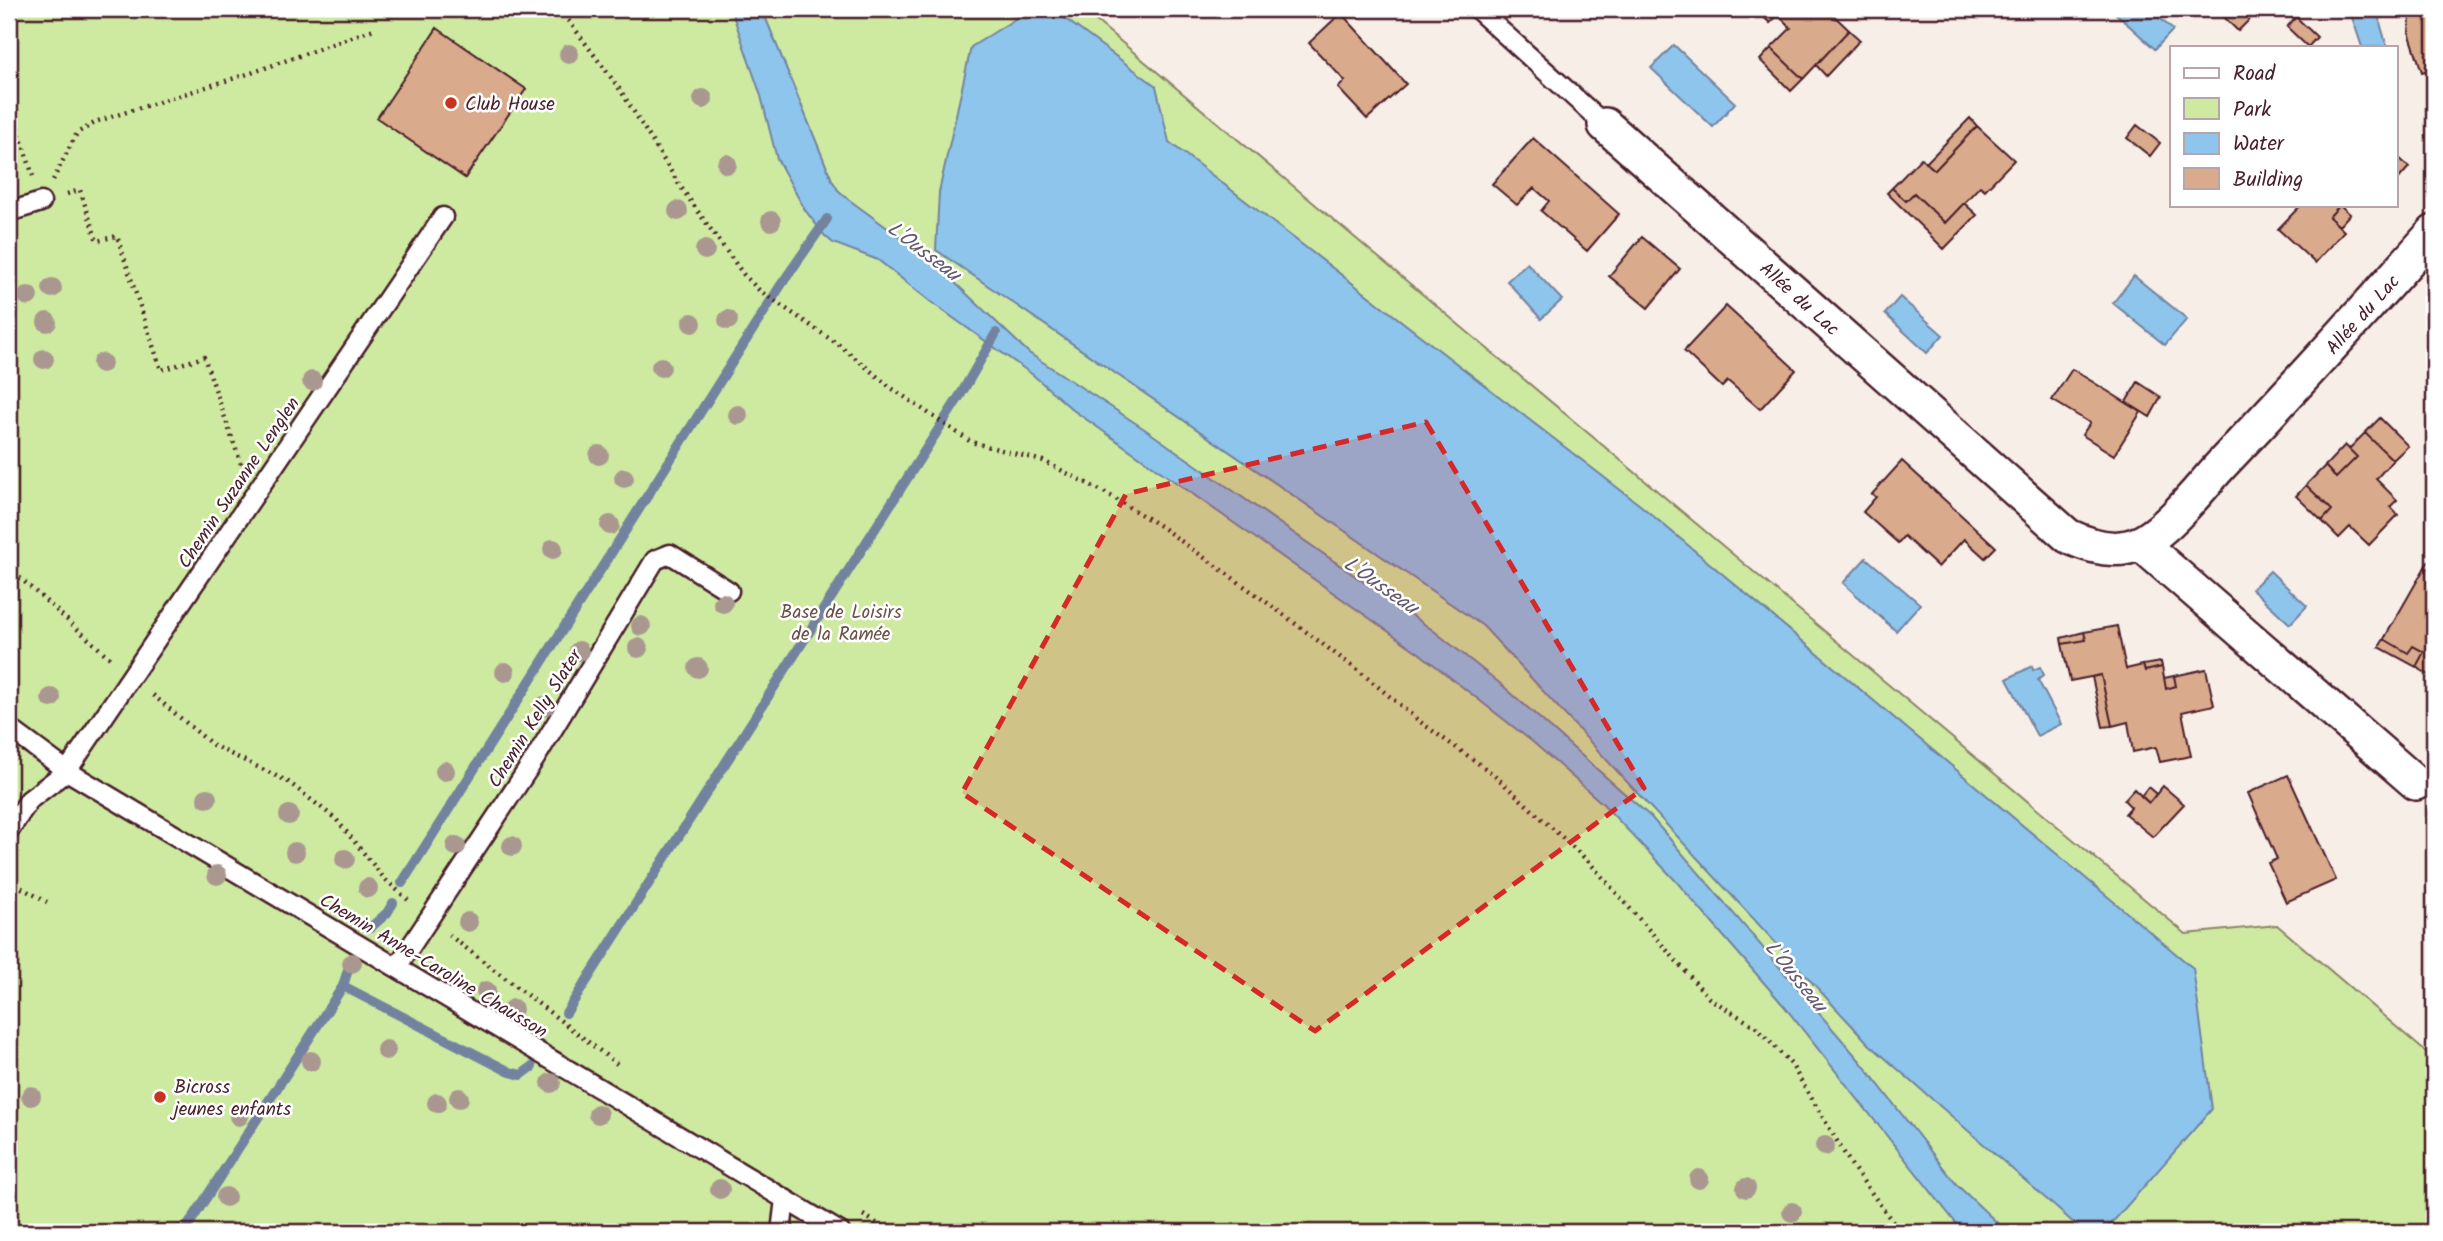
<svg xmlns="http://www.w3.org/2000/svg" width="2443" height="1241" viewBox="0 0 2443 1241" font-family="Kalam,sans-serif">
  <rect width="100%" height="100%" fill="#f7eee8"/>
  <filter id="ink" filterUnits="userSpaceOnUse"><feTurbulence type="fractalNoise" baseFrequency=".0143" numOctaves="2"/><feDisplacementMap in="SourceGraphic" scale="14" xChannelSelector="R" yChannelSelector="G"/><feConvolveMatrix kernelMatrix="1 2 1 2 8 2 1 2 1" color-interpolation-filters="sRGB"/></filter>
  <g filter="url(#ink)">
    <path fill="#ceeaa1" stroke="#8c8466" stroke-width="2" d="M9 9H1082L2186 934 2277 925 2434 1059V1232H9Z"/>
    <path fill="#8ec5ed" stroke="#73839f" stroke-width="2" d="M731 9H762L832 180 838 190 848 199 931 260 1029 353 1146 430 1434 631 1502 685 1651 817 1860 1061 1957 1185 2007 1232H1963L1784 1006 1675 880 1603 804 1534 743 1419 653 1073 410 1033 375 931 302 878 260 833 243 825 236 805 210 777 159 761 96Z
      M1031 9H1052L1156 86 1169 142 1640 505 2193 968 2212 1109 2104 1232H2084L1869 1044 1483 626 936 250 939 192 971 47Z
      M2116 9H2150L2173 30 2155 49 2113 11Z
      M2375 9H2386L2388 15 2379 19 2387 47H2362L2352 17Z
      M1674 45 1735 103 1713 127 1651 68Z
      M1527 263 1562 300 1541 319 1507 281Z
      M2134 276 2187 319 2165 345 2113 303Z
      M1900 297 1943 335 1927 353 1885 314Z
      M1866 558 1920 604 1896 631 1843 583Z
      M2270 571 2307 606 2290 624 2252 589Z
      M2032 666 2033 670 2040 667 2044 675 2038 680 2061 724 2037 736 2007 679Z"/>
    <g fill="none" stroke-linecap="round" stroke-linejoin="round">
      <path stroke="#73839f" stroke-width="10" d="M402 883 781 285 827 219
        M370 928 387 913 393 903
        M343 986 350 963
        M566 1013 961 394 996 333
        M184 1232 343 986 510 1072 521 1075 532 1067"/>
    </g>
    <path fill="#d9aa8b" stroke="#4a1f2b" stroke-width="2" d="M1755 9H1827L1849 30 1803 79 1771 48 1791 28 1778 15 1770 23Z
      M2216 9H2260L2238 31Z
      M2410 9H2432L2410 17Z
      M2434 9V68L2422 72 2409 32 2410 17Z
      M1341 13 1406 84 1367 119 1338 88 1345 81 1309 43Z
      M2296 17 2317 37 2308 47 2287 27Z
      M437 28 526 89 465 178 377 118Z
      M1849 30 1860 40 1826 76 1816 65Z
      M1771 48 1803 79 1791 91 1760 60Z
      M1970 118 1977 126 1935 170 1926 163Z
      M2137 125 2160 143 2150 156 2127 138Z
      M1977 126 2014 160 1985 190 1980 186 1945 223 1914 193 1906 201 1892 188 1921 158 1935 170Z
      M1533 138 1619 214 1587 251 1541 211 1549 201 1534 188 1517 205 1492 184Z
      M2396 155 2409 167 2396 182Z
      M1892 188 1906 201 1914 193 1945 223 1964 203 1977 215 1944 249 1887 193Z
      M2301 205H2340L2329 217 2344 231 2315 263 2278 229Z
      M2340 205 2350 214 2339 226 2329 217Z
      M1642 237 1680 269 1648 308 1609 276Z
      M1726 306 1796 370 1760 409 1728 381 1722 387 1684 351Z
      M2072 369 2141 412 2114 455 2082 435 2090 423 2052 400Z
      M2138 382 2161 397 2150 417 2126 402Z
      M2380 418 2408 446 2393 460 2365 433Z
      M2365 433 2393 460 2376 479 2397 500 2390 507 2398 515 2369 545 2350 527 2339 538 2322 521 2332 510 2306 485 2325 466 2336 478 2357 457 2349 449Z
      M2345 445 2357 457 2336 478 2325 466Z
      M1902 461 1996 547 1985 558 1964 539 1938 567 1904 536 1898 543 1863 512 1876 497 1872 494Z
      M2306 485 2332 510 2322 521 2296 496Z
      M2431 558 2434 560V572L2425 567Z
      M2425 567 2434 572V678L2416 667 2424 652 2413 646 2408 653 2384 639Z
      M2117 626 2126 669 2143 665 2145 671 2162 667 2166 689 2176 686 2174 676 2206 669 2214 705 2182 712 2191 756 2160 762 2156 747 2133 752 2128 722 2112 726 2101 675 2070 681 2062 644 2086 640 2084 632Z
      M2084 632 2086 640 2062 644 2061 638Z
      M2384 639 2408 653 2413 646 2424 652 2416 667 2379 647Z
      M2161 662 2162 667 2145 671 2143 665Z
      M2101 675 2112 726 2103 727 2092 677Z
      M2174 676 2176 686 2166 689 2164 678Z
      M2288 775 2336 880 2286 902 2268 863 2277 859 2248 793Z
      M2163 786 2184 804 2153 837 2125 814 2131 807 2124 800 2134 789 2149 803Z
      M2148 787 2156 794 2149 803 2141 796Z"/>
    <g fill="none" stroke-linecap="round" stroke-linejoin="round">
      <defs>
        <path id="service" d="M1477 9 1605 125
          M9 212 41 202
          M9 728 67 771 840 1232
          M9 831 29 800 67 771 443 217
          M397 967 536 757 655 560 670 554 729 591
          M781 1232 785 1199"/>
        <path id="minor" d="M1605 125 2068 536C2089 546 2117 554 2140 543 2167 531 2201 487 2221 465 2293 389 2364 311 2434 232
          M2140 543 2416 783"/>
      </defs>
      <use href="#service" stroke="#4a1f2b" stroke-width="23"/>
      <use href="#minor" stroke="#4a1f2b" stroke-width="38"/>
      <path stroke="#4a1f2b" stroke-width="4.5" stroke-dasharray="2 5" stroke-linecap="butt" d="M560 9 621 91 680 186 714 234 744 275 760 291 842 347 890 387 971 442 1043 461 1104 492 1160 526 1265 601 1364 675 1419 721 1493 774 1588 861 1709 998 1756 1027 1791 1064 1852 1166 1900 1232
        M9 101 33 176
        M53 180 77 133 98 121 251 73 374 29
        M67 194 80 190 97 241 117 236 161 370 204 357 241 464
        M9 568 112 660
        M153 695 214 746 287 781 336 819 384 878 408 900
        M9 881 47 902
        M449 935 617 1064
        M863 1215 892 1232"/>
      <use href="#service" stroke="#fff" stroke-width="18"/>
      <use href="#minor" stroke="#fff" stroke-width="33"/>
    </g>
    <g fill="#aa9890">
      <circle cx="569" cy="54" r="10"/>
      <circle cx="703" cy="99" r="10"/>
      <circle cx="727" cy="164" r="10"/>
      <circle cx="678" cy="211" r="10"/>
      <circle cx="771" cy="221" r="10"/>
      <circle cx="705" cy="250" r="10"/>
      <circle cx="52" cy="288" r="10"/>
      <circle cx="28" cy="296" r="10"/>
      <circle cx="728" cy="320" r="10"/>
      <circle cx="47" cy="322" r="10"/>
      <circle cx="692" cy="323" r="10"/>
      <circle cx="44" cy="359" r="10"/>
      <circle cx="102" cy="363" r="10"/>
      <circle cx="661" cy="367" r="10"/>
      <circle cx="312" cy="381" r="10"/>
      <circle cx="738" cy="415" r="10"/>
      <circle cx="599" cy="455" r="10"/>
      <circle cx="624" cy="478" r="10"/>
      <circle cx="610" cy="525" r="10"/>
      <circle cx="553" cy="549" r="10"/>
      <circle cx="723" cy="603" r="10"/>
      <circle cx="641" cy="626" r="10"/>
      <circle cx="638" cy="648" r="10"/>
      <circle cx="579" cy="651" r="10"/>
      <circle cx="698" cy="668" r="10"/>
      <circle cx="505" cy="672" r="10"/>
      <circle cx="51" cy="698" r="10"/>
      <circle cx="544" cy="706" r="10"/>
      <circle cx="445" cy="771" r="10"/>
      <circle cx="207" cy="798" r="10"/>
      <circle cx="289" cy="815" r="10"/>
      <circle cx="456" cy="846" r="10"/>
      <circle cx="512" cy="846" r="10"/>
      <circle cx="295" cy="852" r="10"/>
      <circle cx="345" cy="859" r="10"/>
      <circle cx="217" cy="875" r="10"/>
      <circle cx="368" cy="888" r="10"/>
      <circle cx="468" cy="922" r="10"/>
      <circle cx="352" cy="963" r="10"/>
      <circle cx="486" cy="991" r="10"/>
      <circle cx="513" cy="1009" r="10"/>
      <circle cx="386" cy="1050" r="10"/>
      <circle cx="311" cy="1061" r="10"/>
      <circle cx="551" cy="1083" r="10"/>
      <circle cx="31" cy="1096" r="10"/>
      <circle cx="459" cy="1098" r="10"/>
      <circle cx="437" cy="1103" r="10"/>
      <circle cx="598" cy="1114" r="10"/>
      <circle cx="239" cy="1116" r="10"/>
      <circle cx="1825" cy="1146" r="10"/>
      <circle cx="1699" cy="1179" r="10"/>
      <circle cx="1746" cy="1188" r="10"/>
      <circle cx="720" cy="1189" r="10"/>
      <circle cx="226" cy="1197" r="10"/>
      <circle cx="1792" cy="1212" r="10"/>
    </g>
  </g>
  <path fill="#d62828" fill-opacity="0.2" stroke="#d62828" stroke-width="5" stroke-dasharray="14 9" stroke-linejoin="round" d="M1426 422 1644 788 1315 1031 962 793 1126 494Z"/>
  <g fill="#c8321e" stroke="#fff" stroke-width="2.5">
    <circle cx="451" cy="103" r="7"/>
    <circle cx="160" cy="1097" r="7"/>
  </g>
  <g text-anchor="middle" stroke-width="5" stroke-linejoin="round" paint-order="stroke">
    <g font-size="19" fill="#4a1f2b" stroke="#fff" text-anchor="start">
      <text x="465" y="110">Club House</text>
      <text x="174" y="1093">Bicross<tspan x="174" dy="22">jeunes enfants</tspan></text>
    </g>
    <g font-size="19" fill="#4a1f2b" stroke="#fff">
      <text transform="translate(1800 298) rotate(42)" y="7">Allée du Lac</text>
      <text transform="translate(2362 314) rotate(-48)" y="7">Allée du Lac</text>
      <text transform="translate(238 482) rotate(-56)" y="7">Chemin Suzanne Lenglen</text>
      <text transform="translate(534 718) rotate(-58)" y="7">Chemin Kelly Slater</text>
      <text transform="translate(434 965) rotate(31)" y="7">Chemin Anne-Caroline Chausson</text>
    </g>
    <g font-size="19" fill="#6b5248" stroke="#fff">
      <text x="841" y="618">Base de Loisirs<tspan x="841" dy="22">de la Ramée</tspan></text>
    </g>
    <g font-size="21" font-style="italic" fill="#62596f" stroke="#fff">
      <text transform="translate(924 251) rotate(37)" y="7">L'Ousseau</text>
      <text transform="translate(1381 585) rotate(35)" y="7">L'Ousseau</text>
      <text transform="translate(1796 976) rotate(51)" y="7">L'Ousseau</text>
    </g>
  </g>
  <rect width="2443" height="1241" fill="none" stroke="#fff" stroke-width="35"/>
  <rect x="18" y="18" width="2408" height="1206" fill="none" stroke="#4a1f2b" stroke-width="2.5" filter="url(#ink)"/>
  <rect x="2170" y="46" width="228" height="161" fill="#ffffff" stroke="#b7a5aa" stroke-width="2"/>
  <rect x="2184" y="68" width="35" height="10" fill="#ffffff" stroke="#b7a5aa" stroke-width="2"/>
  <text x="2233" y="80" font-size="21" fill="#4a1f2b">Road</text>
  <rect x="2184" y="98" width="35" height="21" fill="#ceeaa1" stroke="#b7a5aa" stroke-width="2"/>
  <text x="2233" y="116" font-size="21" fill="#4a1f2b">Park</text>
  <rect x="2184" y="133" width="35" height="21" fill="#8ec5ed" stroke="#b7a5aa" stroke-width="2"/>
  <text x="2233" y="150" font-size="21" fill="#4a1f2b">Water</text>
  <rect x="2184" y="168" width="35" height="21" fill="#d9aa8b" stroke="#b7a5aa" stroke-width="2"/>
  <text x="2233" y="186" font-size="21" fill="#4a1f2b">Building</text>
</svg>
